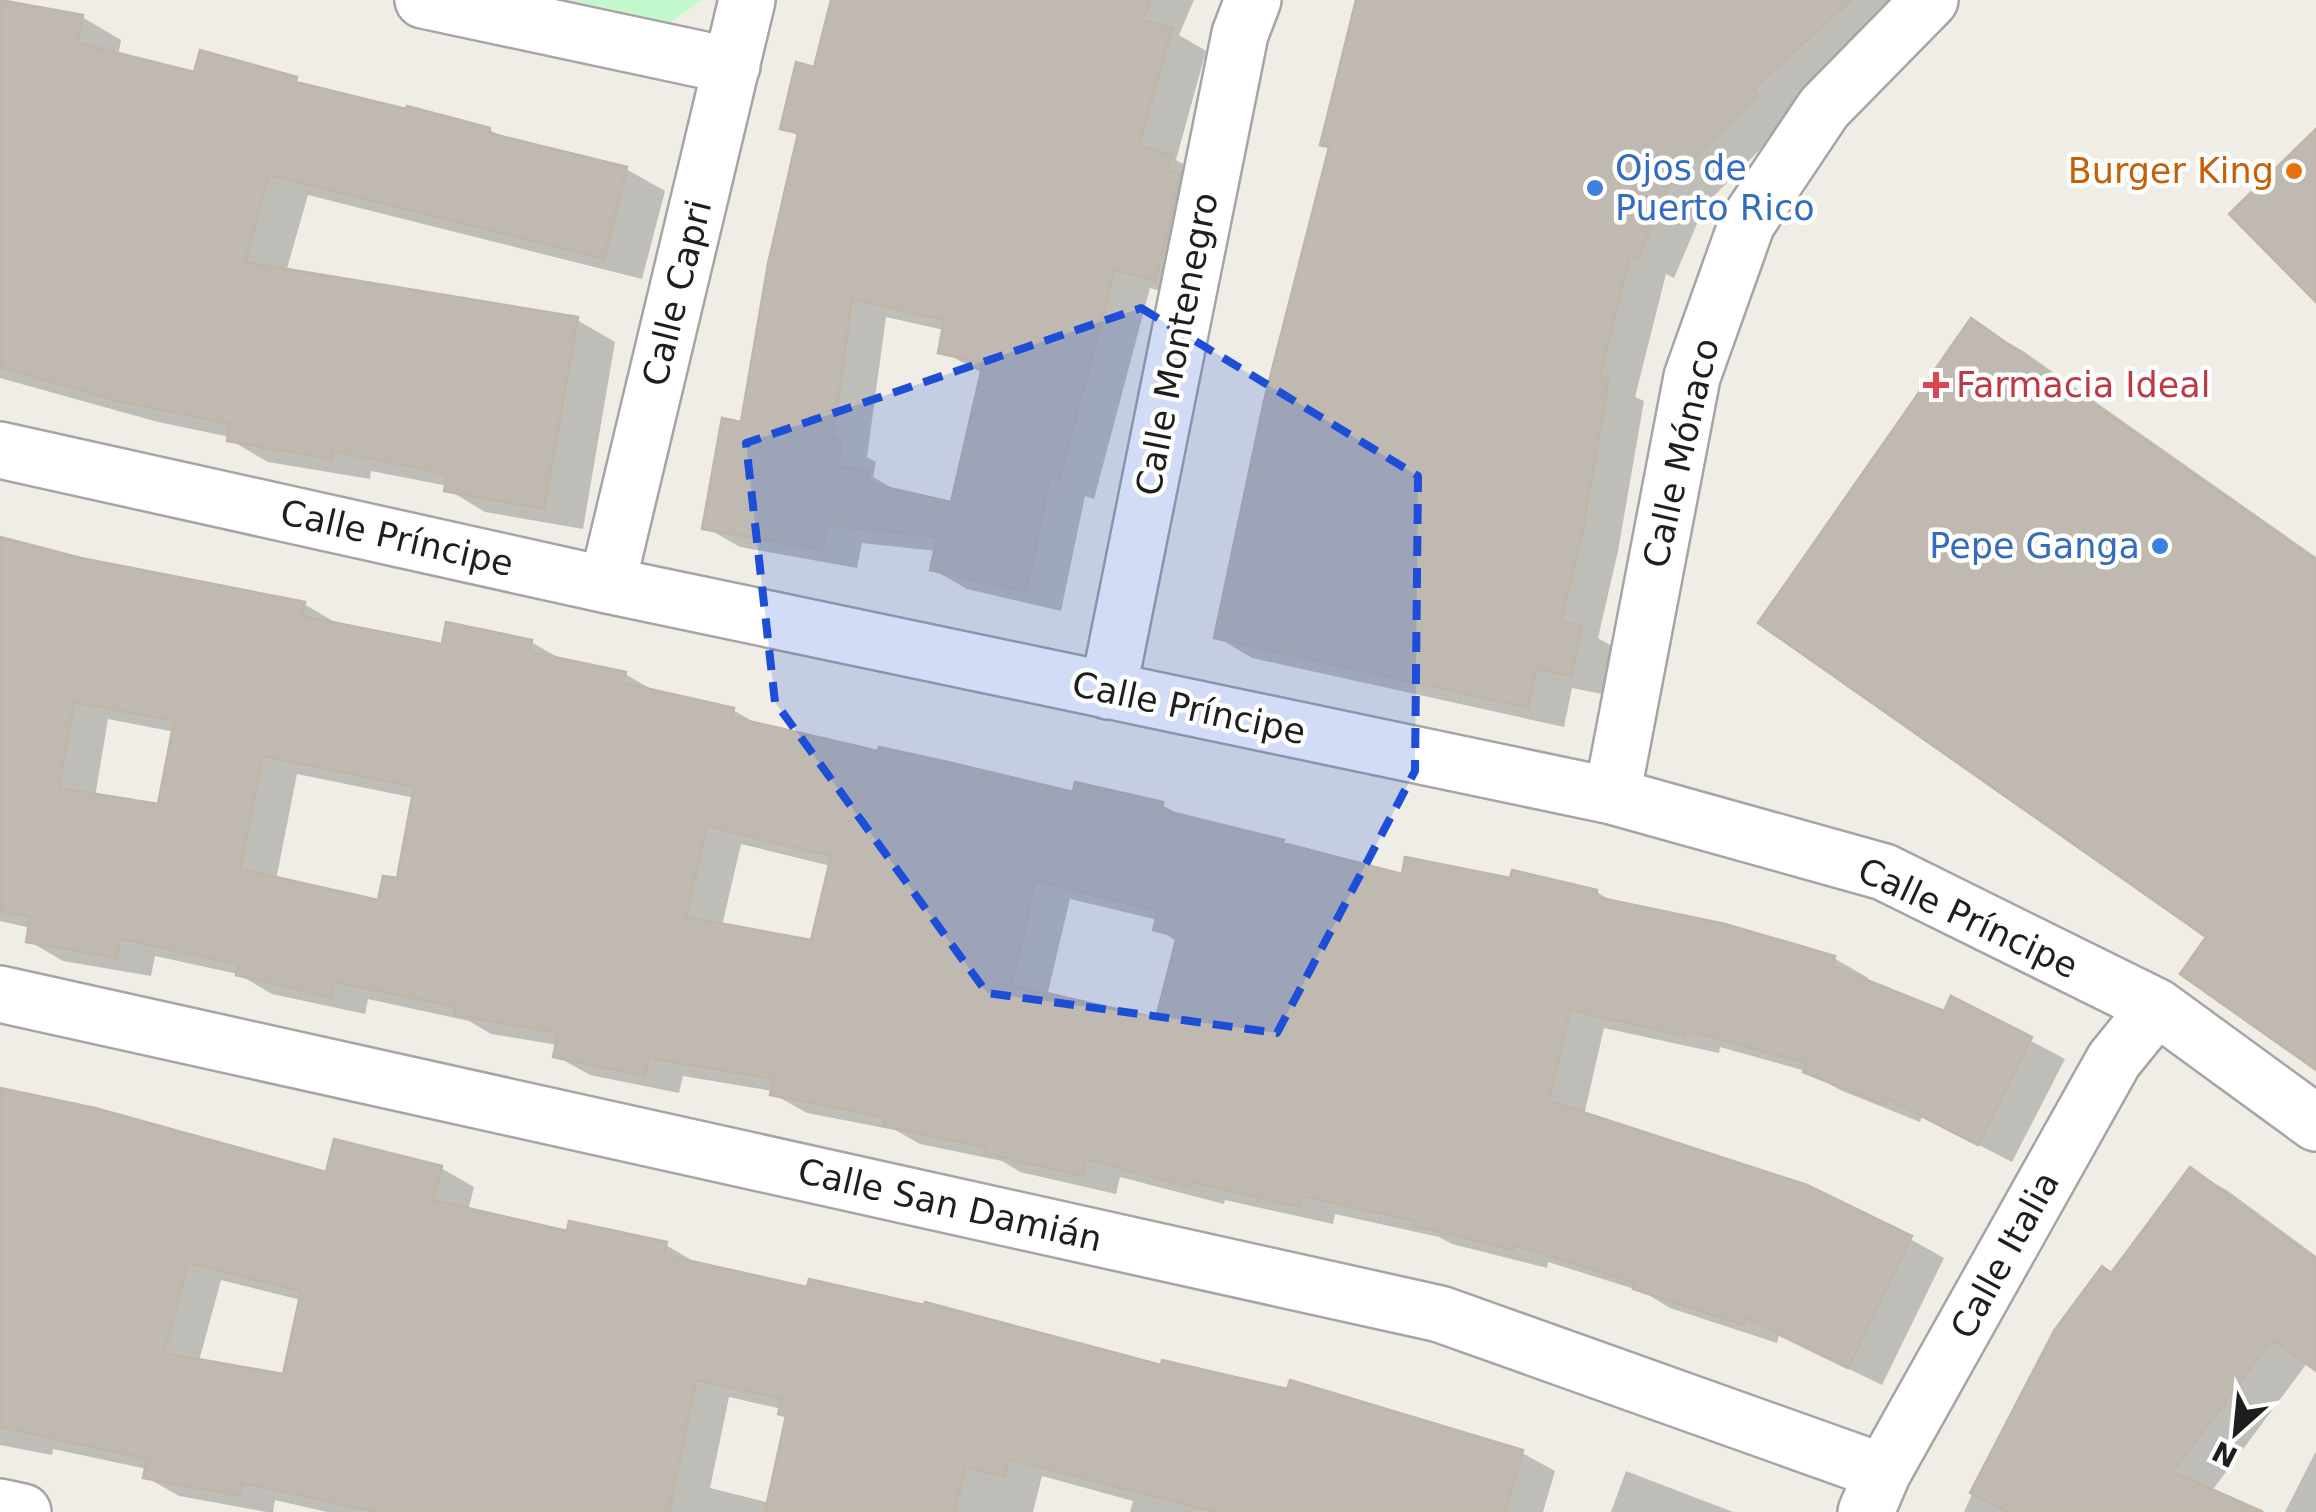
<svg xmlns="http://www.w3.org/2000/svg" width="2316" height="1512" viewBox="0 0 2316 1512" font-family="'DejaVu Sans',sans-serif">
  <rect width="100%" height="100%" fill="#efede5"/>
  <path fill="#c3f8cd" d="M569 0H702L671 22Z"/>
  <path fill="#0003" fill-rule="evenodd" d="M0 0 82 17 121 40 118 56 196 75 296 80 309 88 490 130 505 139 626 169 665 191 642 279 308 195 286 272 577 320 615 342 583 529 485 512 447 489 448 486 371 471 370 479 268 462 230 440V437L158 422 0 378Z
    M834 0H1194L1179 35 1206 51 1176 160 1206 177 1190 299 1150 288 1094 499 1085 496 1061 611 967 589 932 569 936 551 862 543 857 568 740 547 705 527 743 425 800 137 782 127 815 70ZM886 317 944 330 941 351 983 373 952 505 903 494 873 477 876 462 867 457Z
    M1371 0H1909L1787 111 1793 116 1705 205 1674 278 1666 274 1635 397 1644 401 1618 551 1598 638 1617 649 1607 695 1572 688 1564 727 1252 658 1217 637 1331 148 1323 144Z
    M1972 322 2023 351 2316 557V1067L2210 936Z
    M0 540 80 560 304 604 338 624 444 647 531 642 566 662 625 674 658 693 733 710 761 726 1075 796 1162 805 1186 818 1404 877 1512 881 1597 892 1618 905 1834 958 1868 978 1867 983 1945 1014 1953 1000 2065 1059 2012 1162 1922 1116 1920 1122 1840 1090 1809 1072 1720 1047 1719 1053 1604 1028 1584 1115 1910 1239 1944 1258 1882 1385 1779 1335 1777 1343 1670 1308 1644 1292 1548 1262 1547 1268 1452 1244 1439 1237 1335 1214 1333 1224 1225 1200 1224 1204 1120 1177 1116 1194 1020 1172 1002 1161 920 1144 895 1130 807 1113 773 1094V1091L683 1076 679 1093 590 1075 556 1056 558 1045 491 1034 469 1021 368 999 365 1014 272 994 238 974 155 956 151 976 63 961 29 941 31 928 0 921ZM108 719 175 732 160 807 95 797ZM297 774 415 798 398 881 380 903 276 880ZM741 844 831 866 813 942 722 926ZM1070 899 1158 920 1156 928 1178 942 1158 1021 1047 996Z
    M0 1090 328 1176 441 1168 474 1187 468 1211 569 1234 666 1245 698 1264 1522 1453 1555 1471 1543 1512H1130L1133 1501 1042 1476 1033 1512H327L275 1500 273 1512H267L179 1496 146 1477 147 1469 53 1449 52 1455 0 1445ZM221 1280 301 1300 285 1377 199 1361ZM729 1397 782 1409 788 1417 770 1503 710 1488Z
    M2191 1170 2228 1191 2316 1256V1368L2308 1362 2211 1492 2256 1512H1964L1972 1494 2113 1275Z
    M2316 1451V1512H2285Z
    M1626 1471 1733 1512H1611Z"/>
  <path fill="#bfb9b1" stroke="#c0b5a7" stroke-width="2.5" fill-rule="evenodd" d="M0 0 83 15 78 43 194 72 200 50 297 77 296 82 406 109 407 106 490 128 489 133 627 167 604 259 269 175 245 262 578 317 544 509 444 491 447 474 333 451 332 459 227 441 230 424 117 401 0 367Z
    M831 0H1151L1143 20 1172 28 1139 146 1172 155 1168 170 1180 173 1169 227 1155 281 1115 270 1059 480 1050 478 1026 592 930 570 937 537 827 525 822 550 702 529 722 418 741 422 768 264 798 133 780 129 796 62 814 67ZM852 299 944 320 938 353 983 363 951 502 867 483 869 471 837 466 842 440 833 438Z
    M1356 0H1851L1753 89 1758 94 1669 185 1638 259 1630 256 1600 377 1609 378 1583 530 1561 621 1582 626 1571 676 1536 669 1528 708 1214 638 1264 401 1329 147 1320 145Z
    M2316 129V302L2229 214Z
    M1971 318 2316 560V1070L2180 974 2206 937 1758 623Z
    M0 537 81 558 305 602 302 616 442 644 446 622 532 640 530 652 626 672 623 683 734 708 732 717 878 751 879 747 948 762 1073 792 1075 782 1163 802 1162 810 1284 840 1283 843 1402 874 1405 857 1510 878 1512 870 1597 890 1596 897 1725 924 1835 956 1832 966 1944 1011 1951 996 2032 1037 1978 1145 1888 1099 1885 1105 1803 1072 1807 1063 1686 1030 1685 1036 1570 1010 1549 1101 1807 1185 1912 1236 1848 1368 1745 1318 1743 1325 1633 1289 1635 1283 1514 1245 1513 1250 1415 1226 1416 1221 1301 1196 1299 1207 1191 1182 1190 1187 1086 1159 1082 1176 984 1153 985 1147 883 1126 885 1117 770 1095 773 1079 649 1058 645 1076 553 1057 558 1033 454 1015 456 1007 334 982 331 997 236 975 238 964 121 939 117 958 26 942 30 917 0 911ZM74 702 174 721 158 804 59 788ZM263 756 414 787 397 878 383 876 378 900 240 869ZM707 826 831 856 811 940 686 917ZM1036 881 1158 911 1153 930 1177 936 1156 1018 1011 985Z
    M0 1088 95 1108 326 1172 334 1139 442 1166 433 1200 567 1231 569 1221 667 1242 664 1255 807 1287 809 1279 924 1305 925 1302 1161 1365 1162 1360 1287 1389 1290 1380 1523 1450 1505 1512H1214L1009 1459 1005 1477 965 1467 955 1512H765L786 1416 778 1414 782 1399 696 1380 669 1512H377L242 1483 240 1496 143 1478 147 1459 0 1427ZM188 1263 301 1291 283 1374 164 1353Z
    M2190 1167 2316 1259V1371L2275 1341 2273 1344 2270 1342 2173 1472 2263 1512H2008L1970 1493 2054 1331 2102 1266 2111 1273Z"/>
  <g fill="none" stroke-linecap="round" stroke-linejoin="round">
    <defs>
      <path id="street" d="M423 0 732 66
        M0 450 607 585 1612 796 1884 872 2157 1007 2316 1123
        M607 585 747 0
        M1108 691 1240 34 1253 0
        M1612 796 1692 377 1747 223 1824 108 1930 0
        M0 994 1440 1314 1883 1472
        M0 1507 23 1512
        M1866 1512 1883 1472 2114 1060 2157 1007"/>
    </defs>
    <use href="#street" stroke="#a5a5a5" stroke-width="60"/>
    <use href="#street" stroke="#fff" stroke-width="55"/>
  </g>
  <path fill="#1d4ed8" fill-opacity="0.2" stroke="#1d4ed8" stroke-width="8" stroke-dasharray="20 12" stroke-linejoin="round" d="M1141 308 1418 476 1415 771 1277 1033 987 993 775 702 746 443Z"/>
  <circle fill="#e8710a" stroke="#fff" stroke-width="4" cx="2294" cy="171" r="10"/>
  <g fill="#3f7fe0" stroke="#fff" stroke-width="4">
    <circle cx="1595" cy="188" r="10"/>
    <circle cx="2160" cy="546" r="10"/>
  </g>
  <path fill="#e0444e" stroke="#fff" stroke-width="4" d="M1931 370h10v10h10v10h-10v10h-10v-10h-10v-10h10z"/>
  <g text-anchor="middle" stroke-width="9" stroke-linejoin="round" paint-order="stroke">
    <g font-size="35" fill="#366cbe" stroke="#fff" text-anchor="start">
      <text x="1615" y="180">Ojos de<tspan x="1615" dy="40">Puerto Rico</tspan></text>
      <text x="2140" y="558" text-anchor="end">Pepe Ganga</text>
    </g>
    <g font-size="35" fill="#c56008" stroke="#fff" text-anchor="end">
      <text x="2274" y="183">Burger King</text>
    </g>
    <g font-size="35" fill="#1e1e1e" stroke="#fff">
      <text transform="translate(677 293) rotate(-76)" y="12">Calle Capri</text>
      <text transform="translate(1177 344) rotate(-79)" y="12">Calle Montenegro</text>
      <text transform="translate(1681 453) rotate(-77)" y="12">Calle Mónaco</text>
      <text transform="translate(397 538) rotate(13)" y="12">Calle Príncipe</text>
      <text transform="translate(1189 708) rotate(12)" y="12">Calle Príncipe</text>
      <text transform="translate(1968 918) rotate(25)" y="12">Calle Príncipe</text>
      <text transform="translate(950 1205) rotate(13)" y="12">Calle San Damián</text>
      <text transform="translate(2005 1255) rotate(-61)" y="12">Calle Italia</text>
    </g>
    <g font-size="35" fill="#be3a42" stroke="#fff" text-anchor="start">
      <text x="1956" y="397">Farmacia Ideal</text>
    </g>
  </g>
  <g transform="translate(2236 1432) rotate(207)" stroke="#ffffff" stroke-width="8" paint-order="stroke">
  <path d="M0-8L18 38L0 25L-18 38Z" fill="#1e1e1e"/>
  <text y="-15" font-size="28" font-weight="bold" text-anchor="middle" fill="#1e1e1e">N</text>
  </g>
</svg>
